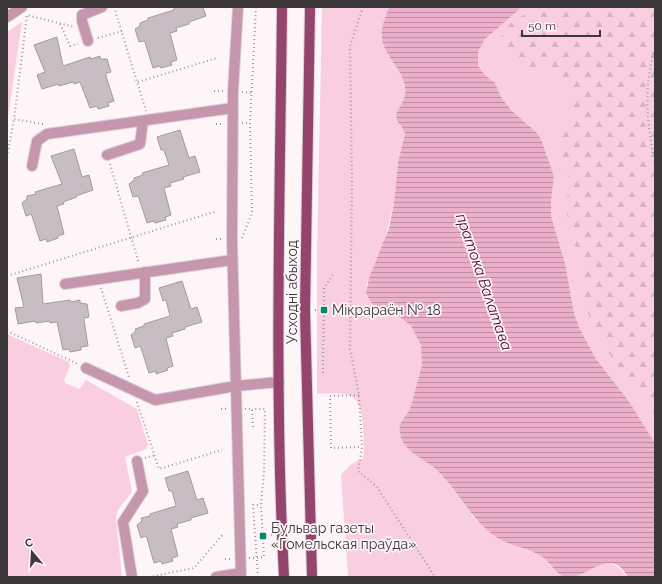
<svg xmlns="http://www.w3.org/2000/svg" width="662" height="584" viewBox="0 0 662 584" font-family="Raleway,sans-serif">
  <defs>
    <pattern id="forest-firs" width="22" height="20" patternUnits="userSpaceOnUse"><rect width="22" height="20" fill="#f9cee1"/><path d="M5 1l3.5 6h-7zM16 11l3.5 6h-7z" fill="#d6b2c2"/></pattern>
    <pattern id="water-rules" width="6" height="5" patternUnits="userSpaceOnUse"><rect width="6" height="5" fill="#ecafca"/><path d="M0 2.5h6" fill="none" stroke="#c08fa5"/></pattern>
  </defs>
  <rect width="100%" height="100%" fill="#fef5f9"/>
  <path fill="#f9cee1" d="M322 7H389C385 18 380 29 382 40 386 59 408 74 405 94 404 102 399 107 396 114L397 121 402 127 405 134 398 162 394 204 384 241 366 286 378 308 400 317 411 326 418 338 423 351 422 365 410 409 400 424V435L409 448 440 472 475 519 496 537 542 556 553 568 584 573 601 563H610L618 567 628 577H348L341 475 350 465 363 458 364 451C363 436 366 400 348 395 339 392 327 394 317 394V256Z
    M522 7H655V443L628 400 596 359 579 327 574 313 565 263 551 216V201L554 176 541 139 536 132 511 110 501 97 495 83 485 75 478 66V52L485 39Z
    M22 22 7 124V32Z
    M7 334 69 362 70 366 64 380 65 383 80 389 86 380 137 409 148 445 146 449 125 457 132 492 118 510 116 518 122 577H7Z"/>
  <path fill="url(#forest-firs)" d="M535 7H655V416C632 384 602 350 588 313 582 296 583 279 580 262 577 248 570 234 568 219 565 205 569 193 568 180 568 168 563 159 561 148 558 128 579 116 570 97 565 86 553 74 542 70 527 64 501 67 500 45 499 25 523 17 535 7Z"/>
  <path fill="url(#water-rules)" d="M389 7H522L485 39 478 52V66L485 75 495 83 501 97 511 110 536 132 541 139 554 176 551 201V216L565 263 574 313 579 327 596 359 628 400 655 443V577H628C609 544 588 580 566 577 554 574 550 561 541 556 527 547 510 546 496 537 472 521 459 493 440 473 430 462 413 456 404 444 400 438 399 431 400 424L410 409 422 365 421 345 411 326 400 317 372 304 366 293 369 278 389 228 394 204 398 162 405 134 402 127 397 121 396 114C399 107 404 102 405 94 408 74 386 59 382 40 380 29 385 18 389 7Z"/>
  <path fill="#c8bdc2" stroke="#a59b9f" d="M174 7H203L206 16 189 22V24L176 28 177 31 170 33 177 60 171 62 172 65 161 68 160 66 153 68 145 42 144 41 139 42 135 29 140 26V23L148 20V18L174 10Z
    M57 37 63 66 90 57 91 59 100 56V59H107L111 72 106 73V76L114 101 108 103 109 106 98 109 97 106 90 108 80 82 74 84 73 82 59 86V84L42 89 37 75 45 72 34 45Z
    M180 130 189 158 195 156 200 172 183 177 184 179 170 183 171 186 164 188 171 215 165 217 166 220 155 223 154 221 147 223 139 198 138 196 133 197 129 184 134 180V178L143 175 142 173 169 165 164 150H161L157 137Z
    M74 149 82 177 89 175 93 190 76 196 77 197 63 202 64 204 57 206 64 234 58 236V238L47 242 46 239 40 241 32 216 31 214 26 216 22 203 27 199V196L36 194 35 192 62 184 51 156Z
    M41 274 43 304 70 300 71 302 80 300V303L87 304 89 317 84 318V320L88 346 81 347V350L70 352 69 349 63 350 57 322 50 323V321L36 323 35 321 18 324 15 308 24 307 17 278Z
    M182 281 191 309 197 307 202 322 185 327V329L172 333 173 336 166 338 173 366 167 368 168 370 156 374V371L149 373 141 348 140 346 135 348 131 335 136 331 135 329 144 326V324L170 316 166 300 163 301 159 288Z
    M188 471 197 500 203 498 208 513 191 518V520L177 524 178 527 171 529 178 556 172 558 173 561 162 564 161 561 154 563 147 538 145 536 141 538 137 525 142 521 141 518 150 516V514L176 506 172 491H169L165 478Z"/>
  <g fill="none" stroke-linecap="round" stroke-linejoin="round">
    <defs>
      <path id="minor" d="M238 7 233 92 232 239 241 577
        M7 17 22 7
        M88 41 82 21V15L102 7
        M107 155 140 144 143 121
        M32 166 37 141 47 134 233 108
        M65 284 232 260
        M121 306 138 303 145 299V272
        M86 368 155 400 236 386 279 382
        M132 577 123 522 143 491 137 461
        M216 577 241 573"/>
      <path id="major" d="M282 7C280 197 274 387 284 577
        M310 7 305 311 312 577"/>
    </defs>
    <use href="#minor" stroke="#dbd3d6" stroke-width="12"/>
    <use href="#major" stroke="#dbd3d6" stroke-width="12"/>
    <path stroke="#a19a9d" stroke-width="2" stroke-dasharray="1 3" stroke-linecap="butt" d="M114 7 146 111
      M363 7 350 46 352 183 350 349 359 395 362 447 358 471 377 487 435 577
      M60 24 70 46 78 44
      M98 38 122 31
      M655 49C643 86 647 126 655 163
      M138 82 217 58
      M214 91H223
      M242 92 252 93
      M242 123H250
      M43 124 14 119 27 15 74 27
      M216 124H223
      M7 157 14 119
      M110 164 139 264
      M242 238 252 213 250 123 256 7
      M216 239H223
      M7 276 217 211
      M101 288 129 377
      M315 310H324
      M7 331 78 364
      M323 373 324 288 333 275
      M359 395 330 396 331 448 362 447
      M137 402 159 469 222 450
      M221 409H228
      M245 409H252L253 428
      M145 458 155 455
      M263 536 272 535
      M249 558 264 557 261 505 264 472 265 409H252
      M225 559H232
      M149 577 194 568 224 533
      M258 577 253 505H261"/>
    <use href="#minor" stroke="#c697ac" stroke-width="10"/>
    <use href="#major" stroke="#94446d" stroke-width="10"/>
  </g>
  <g fill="#08876a" stroke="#fef5f9" stroke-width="1.5">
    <rect x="320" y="306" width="8" height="8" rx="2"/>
    <rect x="259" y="532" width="8" height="8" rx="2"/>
  </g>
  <g text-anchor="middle" stroke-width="3.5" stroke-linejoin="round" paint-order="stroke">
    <g font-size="14" fill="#3c3739" stroke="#fef5f9">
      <text transform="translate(292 292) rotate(-90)" y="5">Усходні абыход</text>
    </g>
    <g font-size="14" fill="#3c3739" stroke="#fef5f9" text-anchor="start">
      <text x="332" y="315">Мікрараён № 18</text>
      <text x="271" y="533">Бульвар газеты<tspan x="271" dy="16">«Гомельская праўда»</tspan></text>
    </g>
    <g font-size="15" font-style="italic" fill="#4d0530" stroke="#fef5f9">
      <text transform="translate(484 282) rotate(71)" y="5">пратока Валатава</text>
    </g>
  </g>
  <rect width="662" height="584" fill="none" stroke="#3c3739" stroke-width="16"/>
  <g transform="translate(32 552) rotate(342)" stroke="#fef5f9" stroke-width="3" paint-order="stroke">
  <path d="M0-3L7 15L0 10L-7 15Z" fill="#3c3739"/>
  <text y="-6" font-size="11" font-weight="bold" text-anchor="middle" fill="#3c3739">С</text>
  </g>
  <path d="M522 30v6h78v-6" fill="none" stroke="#3c3739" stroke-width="2"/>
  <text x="528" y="30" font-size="12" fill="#3c3739" stroke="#fef5f9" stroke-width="3" paint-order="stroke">50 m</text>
</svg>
